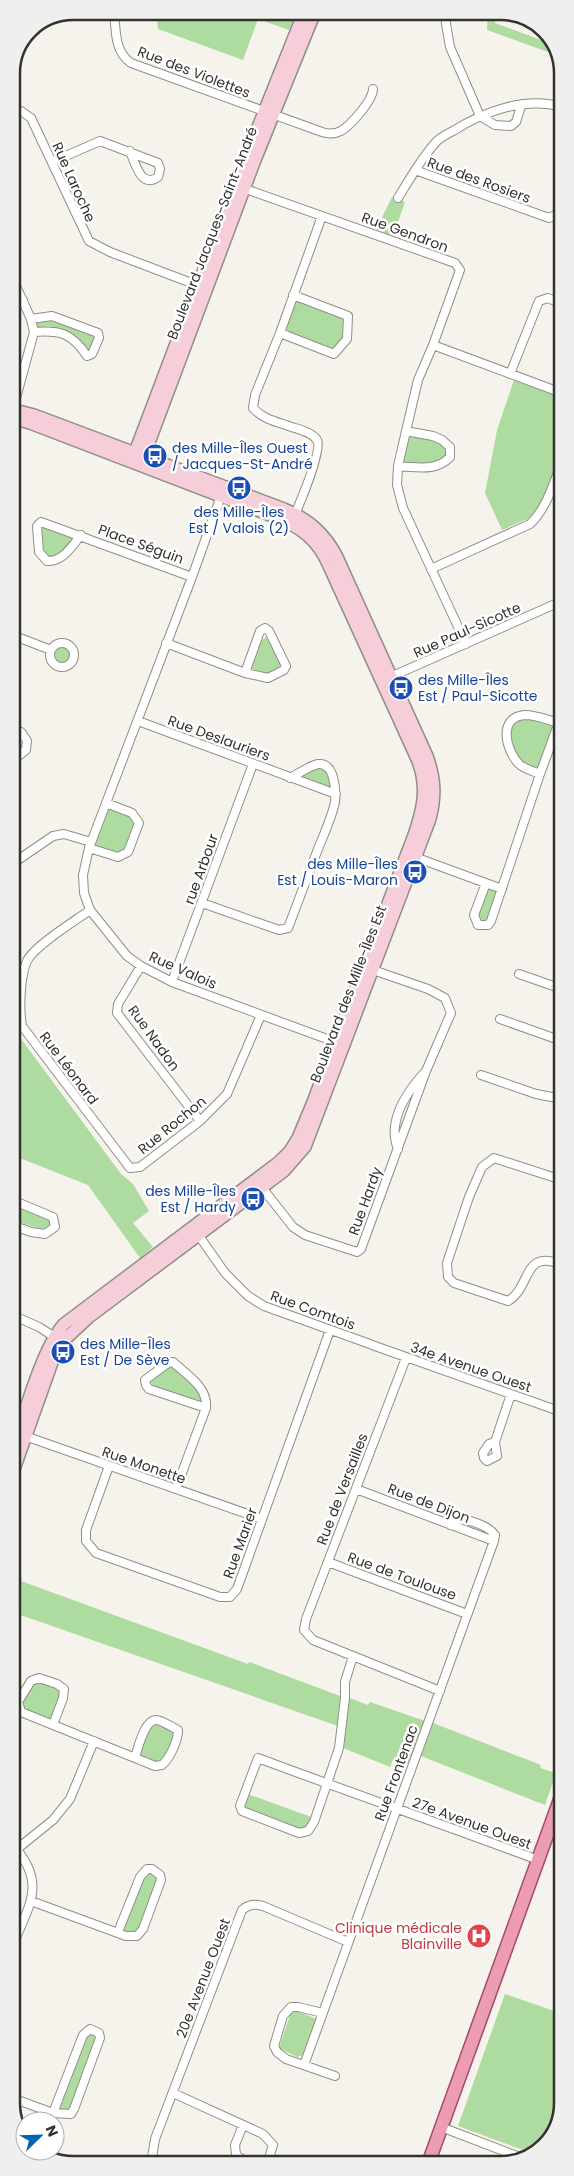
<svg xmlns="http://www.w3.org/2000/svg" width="574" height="2176" viewBox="0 0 574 2176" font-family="Poppins,sans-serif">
  <rect width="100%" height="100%" fill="#f5f3eb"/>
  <path fill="#aedb9f" d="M156 11 297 12 289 30 258 19 243 60 158 29Z
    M488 12H495V23L552 44 559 56 487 30Z
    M392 197 405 202 393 236 376 230Z
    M296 300 345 318 344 338 333 350 285 333Z
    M52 320 93 335 95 339 91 349 87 350 76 336 49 326 37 328 36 323Z
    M514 380 562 398V451L544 499 536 512 527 519 502 530 485 493 497 430Z
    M410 435C424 438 436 440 447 449L448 456 430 465 403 463Z
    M42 525 76 536 59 557 49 560 41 551 40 528Z
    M267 636 281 663 280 667 269 674 254 673 251 666 260 642Z
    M52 655a10 10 0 1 1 20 0a10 10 0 1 1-20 0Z
    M522 718H534L555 725 538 771 520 763 508 739 509 730 514 723Z
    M319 767C328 772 332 778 331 788L302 776Z
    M105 805 130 815 135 823 126 850 119 854 91 847Z
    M487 885 500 890 487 923H479L476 916Z
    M12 1015 13 1028 121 1174 133 1184 149 1211 133 1223 153 1247 140 1258 88 1185 12 1155Z
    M12 1205 50 1219 51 1225 45 1230 12 1220Z
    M171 1366 201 1392 202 1399 200 1402 152 1387 151 1379Z
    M12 1574 22 1578 21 1581 248 1664 249 1662 340 1696 338 1726 12 1612Z
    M39 1678 64 1689 53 1725 21 1712 18 1702 31 1681Z
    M347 1697 368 1705 370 1702 425 1721 410 1765 393 1759 390 1767 343 1748Z
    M151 1721 178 1730 162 1765 135 1757Z
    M433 1723 541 1765 540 1768 556 1773 545 1805 421 1756Z
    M245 1793 314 1818 307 1829 299 1831 243 1809Z
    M147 1869 160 1875 137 1936 118 1932Z
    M505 1994 563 2014V2103L548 2143 531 2153 458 2126Z
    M294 2010 317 2019 303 2055 297 2057 279 2048 291 2012Z
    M88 2034 96 2035 97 2038 71 2110 65 2111 60 2108Z"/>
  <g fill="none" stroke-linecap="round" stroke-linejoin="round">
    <defs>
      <path id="street" d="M114 11C116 30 114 51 131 63L322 132C328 134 335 134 341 131 351 125 373 100 373 89
        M444 12 450 47 480 116 495 125 511 126 516 122 521 106
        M29 32 36 30 37 26
        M11 111H21L31 118 89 241 110 252 202 287
        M52 162 100 141 158 163 160 169 158 177C141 189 135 163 130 151
        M415 170 549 218 562 212
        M240 187 455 263 460 270 433 345 418 380 406 431 398 466 397 485 403 508 466 644
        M398 198C410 179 421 158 437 141 441 137 447 134 453 131 483 112 525 96 562 107
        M11 275 31 319 34 332 12 413
        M11 305 23 300
        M31 319 52 316 98 333 99 338 92 354 87 356C72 333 60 330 34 332
        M280 333 334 354 347 339 348 316 293 295
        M433 345 562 393
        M510 374 539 301 548 298 562 304
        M398 466C417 467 436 472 450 457V447L442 440 433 436 406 431
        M222 493 192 577 89 848 83 875 84 893 90 910 127 956 141 966 172 982 338 1043
        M294 517C299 505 323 449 317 440 311 431 296 429 286 425 273 421 262 418 253 408L255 395 280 333 322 216
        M81 535C72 546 63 562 47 561L39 552 37 526 41 522 192 577
        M431 569 530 524C547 508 553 484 562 462
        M12 635 51 650
        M166 643 245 673 268 678 284 670 286 666 269 631 265 628 260 631 245 673
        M50 655a12 12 0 1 1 24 0a12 12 0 1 1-24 0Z
        M388 678 562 601
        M138 721 336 794
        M12 731 21 732 27 741 26 750 12 761
        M540 774C533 771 524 769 519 764 506 751 497 717 525 715 536 715 548 720 559 723
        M89 848 118 857 128 852 139 823 132 813 106 803
        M412 856 502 889
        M12 864 53 836 64 834 91 842
        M486 883 474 915 478 925H488L491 921 540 774 562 714
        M202 903 279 930 288 928C298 902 308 876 318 849 324 834 332 817 335 802 336 791 335 762 318 764 309 766 298 774 290 778
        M90 910C75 921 34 946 27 961 20 976 19 1009 22 1026L130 1168 140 1167 200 1121 227 1094 261 1015
        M141 966 118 1004 117 1013 200 1121
        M519 974 562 989
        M172 982 253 764
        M500 1019 562 1041
        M481 1075 536 1094 562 1099
        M556 1098 562 1087
        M398 1149C387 1122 406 1093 424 1073
        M562 1180 494 1158 482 1167 469 1197 447 1263 448 1277 454 1283 508 1301C532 1287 522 1248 562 1265
        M260 1185 293 1227 305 1235 357 1252 361 1249 426 1071 451 1013 445 998 428 989 370 969
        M12 1200 53 1217 55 1227 45 1234 31 1232 12 1225
        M197 1233 225 1273 248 1296 264 1306 370 1344
        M12 1315 39 1327 59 1340
        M372 1345 562 1412
        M406 1358 306 1619 304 1630 313 1640 440 1691
        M22 1435 262 1519
        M495 1442 489 1444 483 1453 484 1458 487 1461 497 1456 495 1442 511 1394
        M109 1466 86 1530V1541L96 1553 220 1597H230L237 1589 330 1330
        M176 1489 206 1408C208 1387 187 1375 173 1362L168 1363 145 1380 146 1385 149 1389 206 1408
        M356 1489 494 1541
        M328 1562 467 1614
        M353 1656 345 1682V1698L339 1748 314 1822 308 1831 299 1833 242 1811 240 1806 258 1758C351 1793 445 1825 538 1860
        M53 1725 63 1698 64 1689 57 1684 39 1678 31 1681 18 1702 21 1712 155 1766 162 1765C170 1758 178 1741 178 1730 171 1727 162 1720 156 1720 144 1720 138 1749 135 1757
        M12 1844C48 1883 29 1905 12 1947
        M17 1849 53 1820 70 1799 94 1741
        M31 1901 126 1936H137L143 1929 161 1880 160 1875 152 1869H147L140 1877 118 1932
        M323 2013 298 2007H291L283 2016 274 2046 277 2052 286 2059 335 2076
        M304 2065 494 1541 495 1535C488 1525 466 1518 454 1520L450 1525
        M173 2093 263 2134 273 2145 268 2161 264 2164
        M12 2098 53 2113 71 2114 74 2109 100 2038 99 2033 90 2029 83 2035 53 2113 50 2121
        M243 2125 235 2145 236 2155 249 2164
        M441 2127 522 2158
        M38 2152V2151
        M151 2164 155 2139 242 1910C249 1904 254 1904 263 1906L348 1942"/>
      <path id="secondary" d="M11 409 34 415 284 509C308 519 325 533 337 557L427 756C435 778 436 796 430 819L305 1147 284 1171 89 1317 62 1342 54 1357 12 1475
        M11 418 30 423 275 517C301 527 318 540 329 566L418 761C428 788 423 809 414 835L313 1102 298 1138 290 1151 279 1162 64 1324C41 1350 25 1414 12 1449
        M132 460 256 132 304 12
        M141 464 255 160 315 12"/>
      <path id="primary" d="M428 2164 563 1791"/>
    </defs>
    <use href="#street" stroke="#908e86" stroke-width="10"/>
    <use href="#secondary" stroke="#908e86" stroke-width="14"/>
    <use href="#primary" stroke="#a34c64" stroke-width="15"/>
    <use href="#street" stroke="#fff" stroke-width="8"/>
    <use href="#secondary" stroke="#f6ced9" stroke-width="11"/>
    <use href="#primary" stroke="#ec9cb3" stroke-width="12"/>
  </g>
  <defs>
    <symbol id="bus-disc" viewBox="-11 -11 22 22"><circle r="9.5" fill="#1a4fb4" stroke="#fff"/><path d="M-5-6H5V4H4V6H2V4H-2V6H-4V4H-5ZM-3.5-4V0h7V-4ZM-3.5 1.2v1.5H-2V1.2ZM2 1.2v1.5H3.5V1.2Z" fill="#fff"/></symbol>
    <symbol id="hospital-disc" viewBox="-11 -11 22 22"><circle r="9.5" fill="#e0444e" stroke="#fff"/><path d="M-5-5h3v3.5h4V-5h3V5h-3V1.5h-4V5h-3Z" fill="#fff"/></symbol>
  </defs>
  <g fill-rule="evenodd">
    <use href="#bus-disc" x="141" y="442" width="28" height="28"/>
    <use href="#bus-disc" x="225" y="474" width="28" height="28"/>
    <use href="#bus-disc" x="387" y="674" width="28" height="28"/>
    <use href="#bus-disc" x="401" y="858" width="28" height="28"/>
    <use href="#bus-disc" x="239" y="1185" width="28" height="28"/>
    <use href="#bus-disc" x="49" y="1338" width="28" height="28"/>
    <use href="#hospital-disc" x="465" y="1922" width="28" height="28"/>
  </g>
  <g text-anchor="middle" stroke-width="5" stroke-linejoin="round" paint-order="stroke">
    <g font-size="14" fill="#33322f" stroke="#fff">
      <text transform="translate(194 72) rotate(21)" y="5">Rue des Violettes</text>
      <text transform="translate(479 180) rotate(20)" y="5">Rue des Rosiers</text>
      <text transform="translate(74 182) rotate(66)" y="5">Rue Laroche</text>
      <text transform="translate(405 232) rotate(20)" y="5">Rue Gendron</text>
      <text transform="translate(212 233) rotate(-69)" y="5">Boulevard Jacques-Saint-André</text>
      <text transform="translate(141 544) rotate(20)" y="5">Place Séguin</text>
      <text transform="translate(467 630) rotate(-24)" y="5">Rue Paul-Sicotte</text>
      <text transform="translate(219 738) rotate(20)" y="5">Rue Deslauriers</text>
      <text transform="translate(201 869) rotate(-70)" y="5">rue Arbour</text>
      <text transform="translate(183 970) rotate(24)" y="5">Rue Valois</text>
      <text transform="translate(348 994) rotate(-69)" y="5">Boulevard des Mille-Îles Est</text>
      <text transform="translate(154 1038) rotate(54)" y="5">Rue Nadon</text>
      <text transform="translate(69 1068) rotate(53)" y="5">Rue Léonard</text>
      <text transform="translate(172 1125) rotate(-39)" y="5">Rue Rochon</text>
      <text transform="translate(365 1201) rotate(-70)" y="5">Rue Hardy</text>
      <text transform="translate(313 1310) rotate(20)" y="5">Rue Comtois</text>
      <text transform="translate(471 1367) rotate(19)" y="5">34e Avenue Ouest</text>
      <text transform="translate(144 1465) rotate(19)" y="5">Rue Monette</text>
      <text transform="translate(342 1489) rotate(-69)" y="5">Rue de Versailles</text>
      <text transform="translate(429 1503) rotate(21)" y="5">Rue de Dijon</text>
      <text transform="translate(240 1543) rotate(-70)" y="5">Rue Marier</text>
      <text transform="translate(402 1576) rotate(20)" y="5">Rue de Toulouse</text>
      <text transform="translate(396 1773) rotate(-70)" y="5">Rue Frontenac</text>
      <text transform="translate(472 1823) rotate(20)" y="5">27e Avenue Ouest</text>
      <text transform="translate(203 1978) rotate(-69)" y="5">20e Avenue Ouest</text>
    </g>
    <g font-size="14" fill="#164399" stroke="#fff" text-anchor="start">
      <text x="172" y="453">des Mille-Îles Ouest<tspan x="172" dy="16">/ Jacques-St-André</tspan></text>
      <text x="239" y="517" text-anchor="middle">des Mille-Îles<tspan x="239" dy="16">Est / Valois (2)</tspan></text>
      <text x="418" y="685">des Mille-Îles<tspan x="418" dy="16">Est / Paul-Sicotte</tspan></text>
      <text x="398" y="869" text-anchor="end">des Mille-Îles<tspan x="398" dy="16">Est / Louis-Maron</tspan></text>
      <text x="236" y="1196" text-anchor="end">des Mille-Îles<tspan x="236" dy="16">Est / Hardy</tspan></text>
      <text x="80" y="1349">des Mille-Îles<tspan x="80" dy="16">Est / De Sève</tspan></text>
    </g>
    <g font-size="14" fill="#be3a42" stroke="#fff" text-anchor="end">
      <text x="462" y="1933">Clinique médicale<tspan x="462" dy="16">Blainville</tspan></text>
    </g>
  </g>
  <path d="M0 0H574V2176H0ZM73 20H501A53 53 0 0 1 554 73V2103A53 53 0 0 1 501 2156H73A53 53 0 0 1 20 2103V73A53 53 0 0 1 73 20Z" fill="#efefee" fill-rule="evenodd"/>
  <path fill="none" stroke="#33322f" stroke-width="2.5" d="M73 20H501A53 53 0 0 1 554 73V2103A53 53 0 0 1 501 2156H73A53 53 0 0 1 20 2103V73A53 53 0 0 1 73 20Z"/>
  <g transform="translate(40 2136) rotate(67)"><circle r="24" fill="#ffffff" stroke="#adadac"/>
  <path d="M0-4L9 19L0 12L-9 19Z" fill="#0065b1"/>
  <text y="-8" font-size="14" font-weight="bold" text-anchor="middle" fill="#33322f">N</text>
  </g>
</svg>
